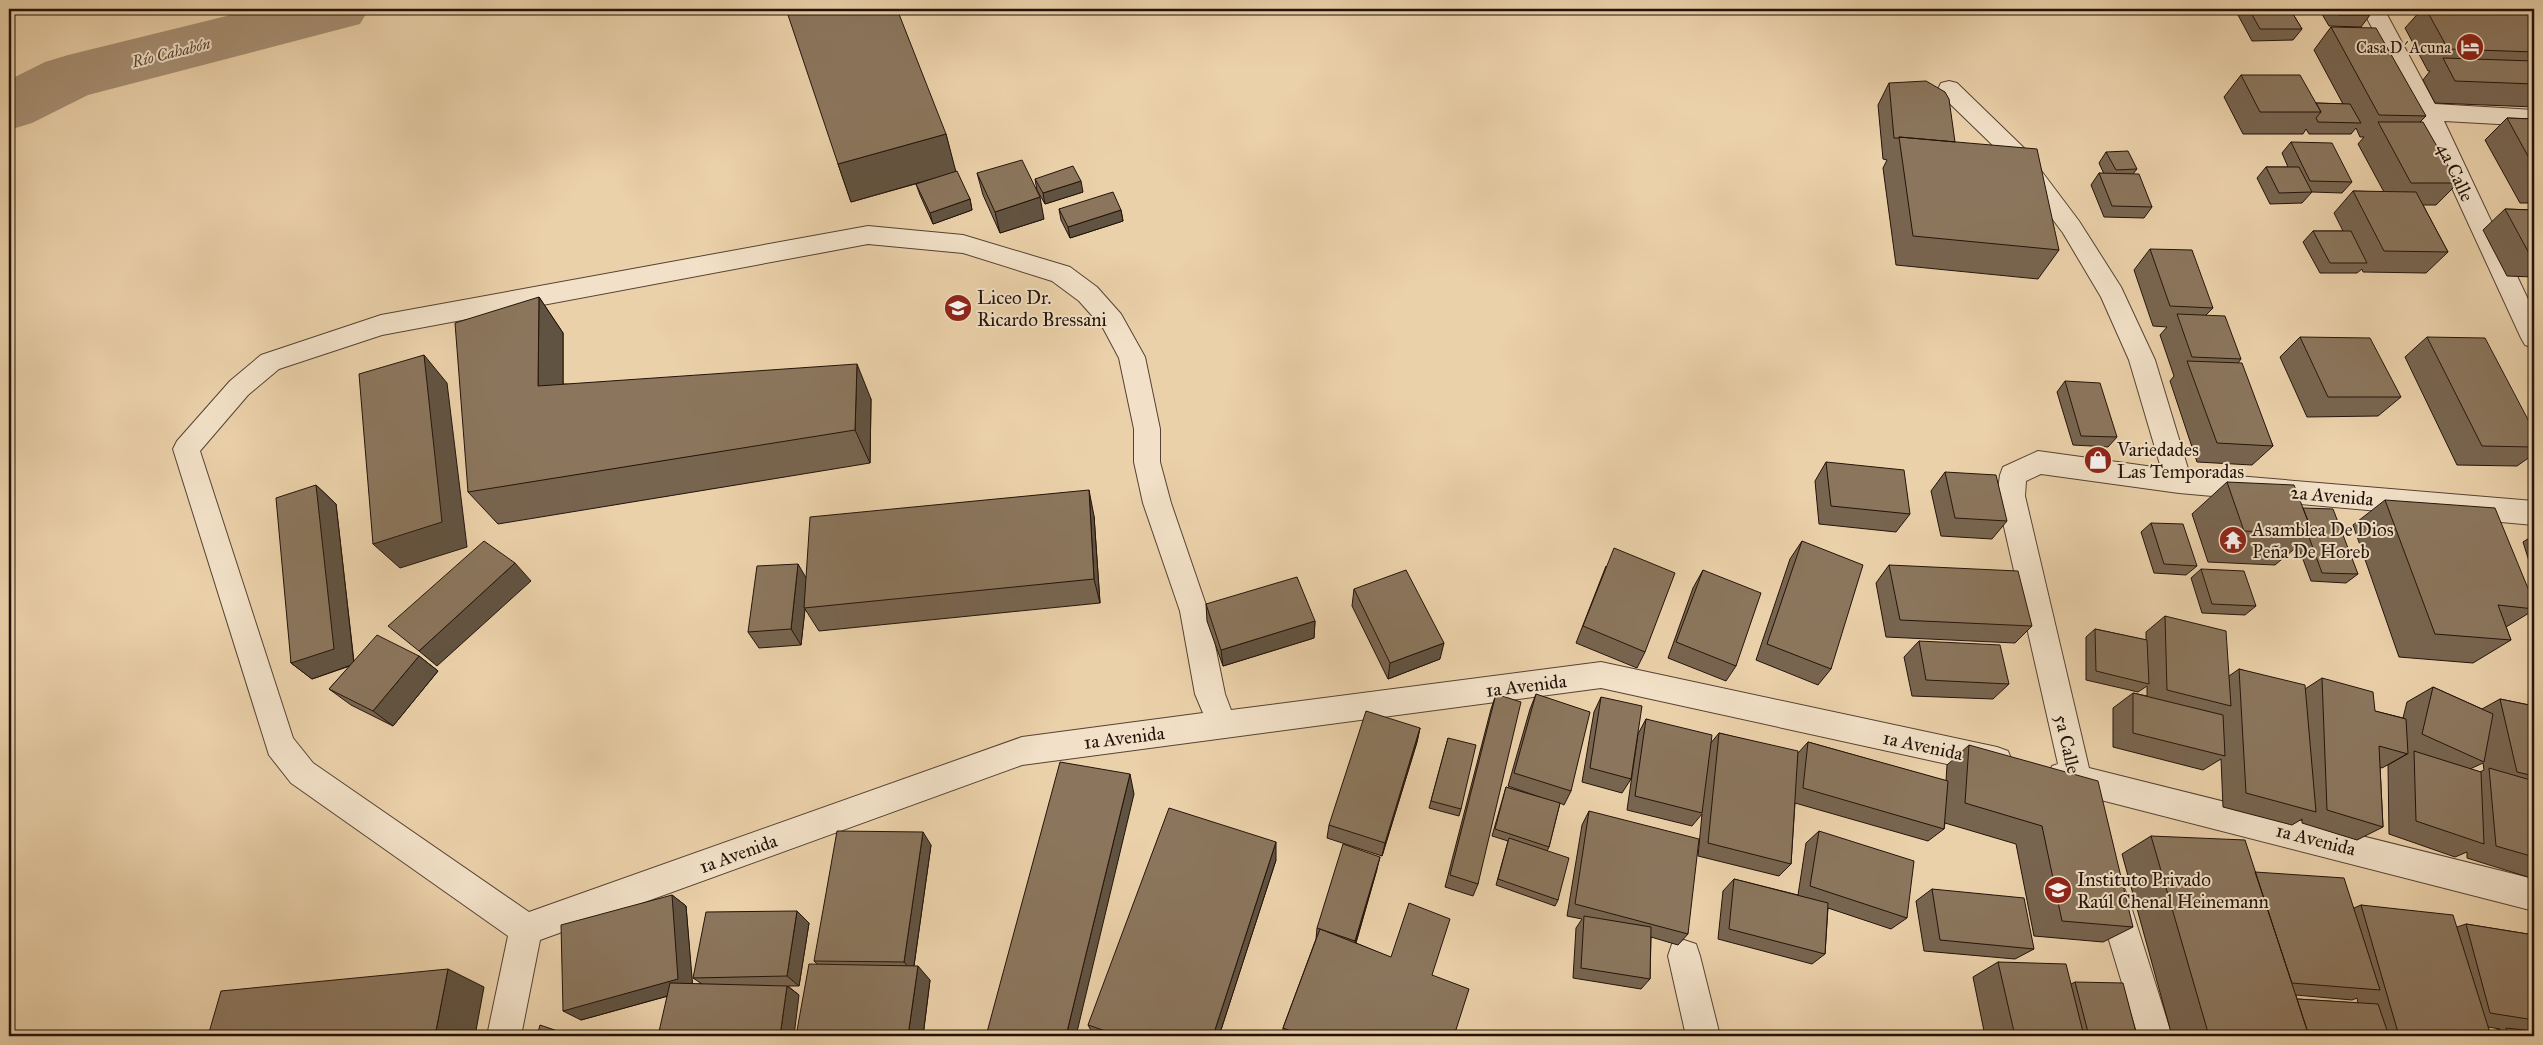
<svg xmlns="http://www.w3.org/2000/svg" width="2543" height="1045" viewBox="0 0 2543 1045" font-family="'IM FELL Great Primer',serif">
  <rect width="100%" height="100%" fill="#ebd1aa"/>
  <filter id="stains"><feTurbulence type="fractalNoise" baseFrequency=".004" numOctaves="4"/><feColorMatrix values="0 0 0 0 .2 0 0 0 0 .09 0 0 0 0 .02 0 0 0 .5 -.17"/></filter>
  <radialGradient id="worn" r=".72"><stop offset=".6" stop-color="#630" stop-opacity="0"/><stop offset="1" stop-color="#630" stop-opacity=".3"/></radialGradient>
  <g fill="none" stroke-linecap="round" stroke-linejoin="round">
    <path fill="#a79074" fill-rule="evenodd" d="M255 9H369L360 24 88 95 32 123 9 130V80L45 62 68 55Z"/>
    <defs>
      <path id="minor" d="M2362 9H2384L2435 104 2534 110V126L2444 121 2534 312V348L2525 345 2521 338 2417 112Z
        M1949 81 1957 83 2024 148 2079 221 2121 287 2155 360 2189 472 2534 501V525L2179 493 2041 474 2026 481 2025 496 2089 768 2534 879V911L2093 798 2091 803 2080 808 2069 803 2064 791 2052 786 2048 776 2052 766 2058 764 1997 496 2000 475 2003 467 2038 451 2161 468 2129 360 2101 297 2063 233 2008 160 1941 95 1938 89 1941 83Z
        M868 226 963 235 1070 267 1097 287 1121 314 1145 357 1160 429V462L1171 503 1208 611 1225 694 1231 710 1601 662 1997 747 2008 751 2012 761 2008 771 1997 775 1601 688 1022 765 540 940 521 1036H487L508 936 291 783 269 755 173 449 177 441 230 381 261 355 381 315ZM868 244 963 253 1052 281 1079 301 1103 328 1119 358 1134 429V462L1143 503 1180 611 1195 694 1203 713 1022 737 529 912 313 763 293 738 200 451 248 395 279 369 382 335Z
        M2112 881 2123 886 2128 897 2172 1036H2138L2096 897 2101 886Z
        M1684 940 1696 944 1700 956 1720 1036H1686L1668 956 1672 944Z"/>
    </defs>
    <use href="#minor" stroke="#554232" stroke-width="2"/>
    <use href="#minor" fill="#f2e1c8" fill-rule="evenodd"/>
  </g>
  <path fill="#786550" stroke="#23130a" fill-rule="evenodd" d="M2243 9H2290L2302 29 2293 40 2252 41 2238 15Z
    M2319 9H2366L2370 15 2361 27 2329 26Z
    M2422 9H2504L2534 10V107L2435 103 2423 80 2430 71H2428L2405 28Z
    M2331 27 2426 116 2420 122 2458 183 2436 205H2423L2448 252 2426 273 2363 272 2362 269 2357 273H2320L2303 242 2313 231H2343L2334 213 2353 191 2384 192 2358 144 2364 137H2360L2356 128 2351 134H2309L2306 129 2303 134H2243L2224 97 2241 75 2316 103 2343 104 2314 50Z
    M1889 83 1955 142 2059 250 2038 279 1896 265 1883 168 1887 160 1883 159 1878 105Z
    M2507 118 2534 119V203H2520L2485 140Z
    M946 134 955 171 970 199 972 210 933 224 920 195 916 184 926 181 851 202 838 164Z
    M2291 142 2352 182 2342 193 2312 192 2302 203 2270 204 2257 178 2266 167H2288L2282 153Z
    M2106 152 2137 169 2133 174 2152 207 2144 218 2104 217 2091 185 2099 173 2104 174 2099 163Z
    M977 173 1044 219 1000 233 983 195Z
    M1035 179 1083 192 1045 204 1037 190Z
    M1059 209 1121 210 1123 221 1070 238 1061 220Z
    M2505 209 2534 210V277L2507 276 2483 230Z
    M2150 249 2213 308 2206 315 2241 359 2238 363 2273 446 2252 465 2197 462 2170 381 2174 376 2160 335 2167 327 2153 326 2134 270Z
    M539 297 563 333V384L871 399 870 463 498 524 468 492Z
    M2300 337 2401 397 2378 416 2307 417 2280 357Z
    M2427 337 2534 431V454L2517 466 2457 465 2405 357Z
    M2065 381 2117 437 2108 447 2073 445 2057 392Z
    M1826 462 1910 514 1896 532 1819 524 1815 481Z
    M1945 472 2007 521 1992 539 1941 536 1931 491Z
    M2227 482 2303 508 2358 574 2346 583 2311 581 2298 546 2275 565 2208 562 2192 514Z
    M316 485 336 504 354 662 419 656 438 671 393 726 351 705 329 689 350 666 312 679 291 663Z
    M2385 500 2534 603V610L2506 627 2511 640 2473 663 2399 657 2353 525Z
    M1094 516 1100 603 819 631 805 609 801 645 759 648 748 632 806 578Z
    M2151 523 2197 566 2186 575 2154 573 2141 532Z
    M2534 535V577L2523 542Z
    M1802 541 1831 669 1818 685 1756 660 1790 559Z
    M1889 565 2032 626 2015 643 1886 637 1876 583Z
    M1606 566 1645 652 1637 668 1576 643Z
    M2201 569 2256 606 2245 615 2202 613 2191 578Z
    M1703 570 1736 666 1726 681 1668 658 1693 588Z
    M1354 589 1440 659 1388 679 1352 606Z
    M1206 604 1315 621 1314 638 1223 666 1207 621Z
    M2165 616 2229 676 2239 669 2305 689 2322 678 2375 711 2403 718 2407 702 2433 687 2482 709 2500 699 2534 706V879L2467 858V852L2455 857 2389 834 2388 765 2407 754 2382 768 2380 767 2383 827 2357 840 2302 823V819L2292 825 2223 807 2221 759 2203 770 2113 747V708L2133 693 2147 696V686L2138 692 2086 680V637L2095 629 2146 640V632ZM2483 763 2484 770 2480 772 2470 769Z
    M1919 641 2009 684 1993 699 1912 696 1904 657Z
    M1496 694 1478 884 1473 896 1445 887 1491 709Z
    M1536 694 1571 791 1564 805 1560 803 1549 847 1547 851 1558 900 1555 906 1496 885 1508 841 1492 836 1506 787 1551 801 1508 786 1530 709Z
    M1601 697 1631 779 1622 793 1582 782 1594 712Z
    M1646 719 1710 744 1719 733 1798 753 1808 742 1946 781 1947 765 1969 745 2133 927 2103 942 2034 936 2016 844 1945 823 1944 829 1928 841 1795 803 1791 864 1779 876 1698 856 1702 814 1692 826 1627 810 1638 734Z
    M1420 728 1417 742 1382 856 1327 838 1329 825Z
    M1448 738 1461 809 1459 816 1429 808Z
    M1589 811 1688 934 1678 945 1651 937 1650 979 1641 989 1573 978 1576 928 1582 919 1567 916 1582 825Z
    M1819 831 1907 918 1891 929 1828 908 1825 954 1812 964 1718 939 1723 891 1734 879 1798 895 1806 843Z
    M2151 836 2255 872 2354 908 2361 905 2457 927 2466 924 2534 935V1036H2172L2122 854ZM2296 995 2352 1000 2357 998 2358 1003 2297 999ZM2488 1027 2500 1029 2490 1032Z
    M931 845 914 966 930 980 923 1036H796L817 964 814 961Z
    M1276 860 1219 1036H1094L1088 1025Z
    M1377 869 1356 943 1432 975 1454 1036H1283V1028L1316 939 1317 928Z
    M1932 889 2034 949 2015 959 1924 951 1916 901Z
    M672 895 686 906 692 984H702L693 978 797 911 809 923 799 986H788L799 995 668 996 581 1020Z
    M1998 962 2071 984 2075 982 2137 1036H1985L1973 977Z"/>
  <path fill="#615341" stroke="#23130a" d="M946 134 956 172 851 202 838 164Z
    M1081 181 1083 192 1045 204 1043 193Z
    M1040 197 1044 219 1000 233 995 212Z
    M970 199 972 210 933 224 930 213Z
    M1121 210 1123 221 1070 238 1068 227Z
    M539 297 563 333V420L538 386Z
    M424 355 447 383 467 547 400 568 373 544Z
    M857 364 871 399 870 463 855 430Z
    M316 485 336 504 354 664 312 679 291 663Z
    M1089 490 1094 516 1100 603 1094 579Z
    M515 563 531 581 437 666 419 651Z
    M798 564 808 581 801 645 791 629Z
    M1315 621 1314 638 1223 666 1221 650Z
    M1444 643 1440 659 1388 679 1390 663Z
    M419 656 438 671 393 726 373 711Z
    M1420 728 1417 742 1382 856 1385 843Z
    M1130 774 1134 794 1076 1036H1066Z
    M923 832 931 845 913 972 904 962Z
    M1276 842V860L1219 1036H1213Z
    M1380 857 1377 869 1353 952 1355 941Z
    M672 895 686 906 693 989 581 1020 563 1011Z
    M797 911 809 923 799 986 787 976Z
    M918 966 930 980 923 1036H908Z
    M448 969 484 987 475 1036H435Z
    M787 986 799 995 794 1036H780Z"/>
  <path fill="#8b765d" stroke="#23130a" d="M786 9H897L946 134 838 164Z
    M2249 9H2290L2302 29H2260Z
    M2335 9H2366L2370 15H2339Z
    M2426 9H2504L2534 10V52L2448 49Z
    M2331 27 2376 28 2426 116 2379 115Z
    M2443 58 2534 61V84L2455 81Z
    M2241 75H2300L2321 112H2260Z
    M1926 81 1945 92 1949 99 1955 142 1899 137V138H1894L1889 83Z
    M2316 103 2350 104 2361 123 2318 122 2316 118 2321 112Z
    M2507 118 2534 119V167Z
    M2378 122H2423L2458 183H2411Z
    M1899 137 2037 149 2059 250 1913 236Z
    M2291 142 2332 143 2352 182 2310 181Z
    M2128 151 2137 169 2116 170 2106 152Z
    M1022 160 1040 197 995 212 977 173Z
    M1073 166 1081 181 1043 193 1035 179Z
    M2266 167H2299L2312 192 2279 193Z
    M957 171 970 199 930 213 916 184Z
    M2099 173 2139 174 2152 207 2112 206Z
    M2353 191 2416 192 2448 252 2384 251Z
    M1113 192 1121 210 1068 227 1059 209Z
    M2505 209 2534 210V255H2530Z
    M2313 231H2351L2367 263H2330Z
    M2150 249 2192 250 2213 308 2170 306Z
    M539 297 538 386 857 364 855 430 468 492 455 323Z
    M2177 314 2225 316 2241 359 2192 357Z
    M2300 337 2370 338 2401 397H2328Z
    M2427 337 2485 338 2534 431V447L2482 446Z
    M424 355 442 522 373 544 359 374Z
    M2187 361 2242 363 2273 446 2217 443Z
    M2065 381 2100 383 2117 437 2081 436Z
    M1826 462 1904 470 1910 514 1831 506Z
    M1945 472 1996 475 2007 521 1955 518Z
    M2227 482 2294 485 2313 534 2244 531Z
    M316 485 334 649 291 663 276 498Z
    M1089 490 1094 579 804 608 810 517Z
    M2385 500 2495 508 2534 603V609L2498 605 2511 640 2435 634Z
    M2303 508 2333 509 2358 574 2322 573 2309 537 2313 534Z
    M2151 523 2183 524 2197 566 2164 564Z
    M484 541 515 563 419 651 388 626Z
    M1802 541 1863 565 1831 669 1767 644Z
    M1614 548 1675 573 1645 652 1583 626Z
    M798 564 791 629 748 632 757 566Z
    M1889 565 2018 571 2032 626 1900 620Z
    M2201 569 2244 571 2256 606 2212 604Z
    M1406 570 1444 643 1390 663 1354 589Z
    M1703 570 1761 593 1736 666 1676 642Z
    M1297 577 1315 621 1221 650 1206 604Z
    M2165 616 2226 631 2231 706 2167 690Z
    M2095 629 2147 640 2149 684 2096 671Z
    M377 635 419 656 373 711 329 689Z
    M1919 641 2000 645 2009 684 1926 680Z
    M2239 669 2305 685 2316 812 2246 793Z
    M2322 678 2373 692 2375 711 2406 719 2408 754 2379 746 2383 827 2327 810Z
    M2433 687 2493 714 2484 762 2422 734Z
    M2133 693 2223 715 2225 756 2133 733Z
    M1496 694 1521 702 1478 884 1450 875Z
    M1536 694 1590 712 1571 791 1514 773Z
    M1601 697 1642 706 1631 779 1590 768Z
    M2500 699 2534 706V776L2517 772Z
    M1366 711 1420 728 1385 843 1329 825Z
    M1646 719 1712 735 1702 813 1635 796Z
    M1719 733 1798 751 1791 864 1708 843Z
    M1448 738 1476 745 1461 809 1431 801Z
    M1808 742 1948 781 1944 829 1803 788Z
    M1969 745 2098 781 2133 927 2062 921 2042 826 1965 803Z
    M2414 751 2481 772 2484 844 2416 821Z
    M1060 762 1130 774 1066 1036H986Z
    M2489 768 2534 781V857L2496 846Z
    M1506 787 1560 803 1549 847 1495 829Z
    M1169 808 1276 842 1213 1036H1120L1088 1025Z
    M1589 811 1699 839 1688 934 1575 904Z
    M837 831 923 832 904 962 814 961Z
    M1819 831 1914 861 1907 918 1810 886Z
    M2151 836 2245 840 2309 1036H2209Z
    M1509 838 1569 858 1558 900 1498 879Z
    M1343 844 1380 857 1355 941 1317 928Z
    M2255 872 2344 878 2380 990 2292 983Z
    M1734 879 1828 903 1825 954 1729 929Z
    M1932 889 2024 898 2034 949 1940 940Z
    M672 895 678 979 563 1011 561 925Z
    M1409 903 1450 919 1432 975 1469 989 1454 1036H1304L1283 1028 1320 929 1391 957Z
    M2361 905 2453 915 2491 1036H2399Z
    M797 911 787 976 693 978 706 912Z
    M1584 916 1651 927 1650 979 1581 968Z
    M2466 924 2534 935V1020L2490 1013Z
    M1998 962 2066 964 2084 1036H2015Z
    M809 964 918 966 908 1036H796Z
    M448 969 435 1036H208L221 991Z
    M2075 982 2123 983 2137 1036H2089Z
    M670 983 787 986 780 1036H658Z
    M2297 999 2378 1004 2389 1036H2309Z
    M540 1025 572 1036H537Z
    M2506 1028 2534 1031V1036H2509Z"/>
  <defs>
    <symbol id="hotel-disc" viewBox="-11 -11 22 22"><circle r="9.5" fill="#8f2418" stroke="#f2e1c8"/><path d="M-6-4.5h1.5V1H6V5H4.5V3h-9V5H-6ZM-4 0a1.8 1.8 0 1 1 3.6 0ZM.5 0V-2.5h3Q6-2.5 6 0Z" fill="#fff"/></symbol>
    <symbol id="university-disc" viewBox="-11 -11 22 22"><circle r="9.5" fill="#8f2418" stroke="#f2e1c8"/><path d="M0-5L7-2L0 1L-7-2ZM-4 1L0 2.5L4 1V4Q0 6-4 4Z" fill="#fff"/></symbol>
    <symbol id="shop-disc" viewBox="-11 -11 22 22"><circle r="9.5" fill="#8f2418" stroke="#f2e1c8"/><path d="M-5-2.5h2.3a2.7 3.5 0 0 1 5.4 0H5L5.5 6h-11ZM-1.5-2.5h3a1.5 2.3 0 0 0-3 0Z" fill="#fff"/></symbol>
    <symbol id="temple-disc" viewBox="-11 -11 22 22"><circle r="9.5" fill="#8f2418" stroke="#f2e1c8"/><path d="M0-6L5-2H3V0L6.5 2.5H4V6H1.5V3h-3V6H-4V2.5H-6.5L-3 0V-2H-5Z" fill="#fff"/></symbol>
    <symbol id="school-disc" viewBox="-11 -11 22 22"><circle r="9.5" fill="#8f2418" stroke="#f2e1c8"/><path d="M0-5L7-2L0 1L-7-2ZM-4 1L0 2.5L4 1V4Q0 6-4 4Z" fill="#fff"/></symbol>
  </defs>
  <g fill-rule="evenodd">
    <use href="#hotel-disc" x="2454" y="31" width="32" height="32"/>
    <use href="#university-disc" x="942" y="292" width="32" height="32"/>
    <use href="#shop-disc" x="2082" y="444" width="32" height="32"/>
    <use href="#temple-disc" x="2217" y="524" width="32" height="32"/>
    <use href="#school-disc" x="2042" y="874" width="32" height="32"/>
  </g>
  <g text-anchor="middle" stroke-width="4" stroke-linejoin="round" paint-order="stroke">
    <g font-size="16" fill="#23130a" stroke="#f2e1c8" text-anchor="end">
      <text x="2451" y="53">Casa D´Acuna</text>
    </g>
    <g font-size="16" font-style="italic" fill="#584534" stroke="#f2e1c8">
      <text transform="translate(171 52) rotate(-14)" y="6">Río Cahabón</text>
    </g>
    <g font-size="19" fill="#23130a" stroke="#f2e1c8">
      <text transform="translate(2456 172) rotate(65)" y="7">4a Calle</text>
      <text transform="translate(2332 495) rotate(5)" y="7">2a Avenida</text>
      <text transform="translate(1526 685) rotate(-7)" y="7">1a Avenida</text>
      <text transform="translate(1124 737) rotate(-7)" y="7">1a Avenida</text>
      <text transform="translate(2068 744) rotate(77)" y="7">5a Calle</text>
      <text transform="translate(1923 745) rotate(12)" y="7">1a Avenida</text>
      <text transform="translate(2316 839) rotate(14)" y="7">1a Avenida</text>
      <text transform="translate(738 853) rotate(-20)" y="7">1a Avenida</text>
    </g>
    <g font-size="19" fill="#23130a" stroke="#f2e1c8" text-anchor="start">
      <text x="977" y="304">Liceo Dr.<tspan x="977" dy="22">Ricardo Bressani</tspan></text>
      <text x="2117" y="456">Variedades<tspan x="2117" dy="22">Las Temporadas</tspan></text>
      <text x="2252" y="536">Asamblea De Dios<tspan x="2252" dy="22">Peña De Horeb</tspan></text>
      <text x="2077" y="886">Instituto Privado<tspan x="2077" dy="22">Raúl Chenal Heinemann</tspan></text>
    </g>
  </g>
  <rect width="2543" height="1045" fill="none" stroke="#ebd1aa" stroke-width="30"/>
  <rect x="10" y="10" width="2523" height="1025" fill="none" stroke="#23130a" stroke-width="2.5"/>
  <rect x="15" y="15" width="2513" height="1015" fill="none" stroke="#23130a"/>
  <rect width="100%" height="100%" filter="url(#stains)"/>
  <rect width="100%" height="100%" fill="url(#worn)"/>
</svg>
